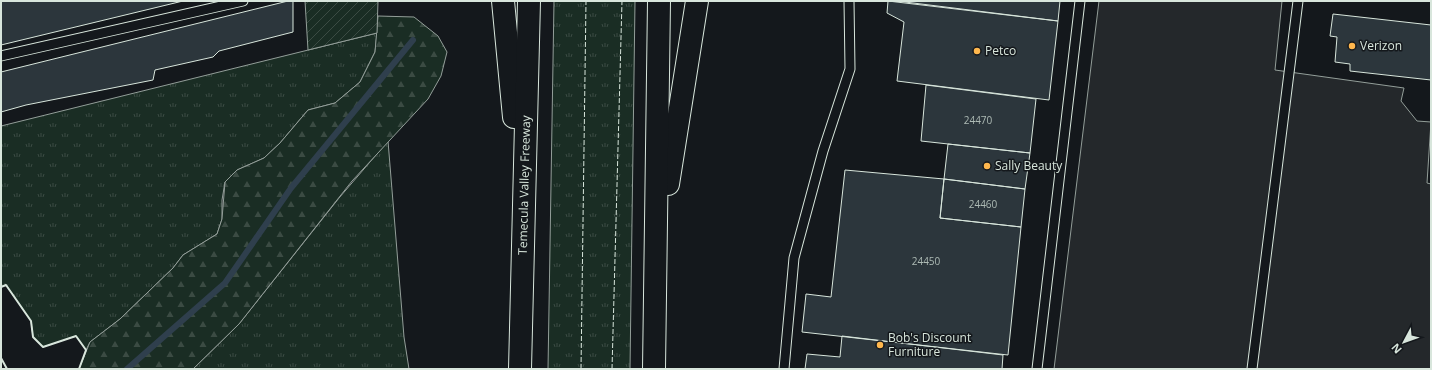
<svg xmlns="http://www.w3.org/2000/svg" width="1432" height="370" viewBox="0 0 1432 370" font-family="'Open Sans',sans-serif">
  <defs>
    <pattern id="grass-tufts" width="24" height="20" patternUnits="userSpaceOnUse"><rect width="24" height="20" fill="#1a2d24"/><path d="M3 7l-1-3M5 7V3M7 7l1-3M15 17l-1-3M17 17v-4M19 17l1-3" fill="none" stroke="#3b4b43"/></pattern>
    <pattern id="forest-firs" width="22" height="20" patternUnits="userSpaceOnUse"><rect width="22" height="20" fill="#1a2d24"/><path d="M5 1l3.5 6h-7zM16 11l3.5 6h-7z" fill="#3b4b43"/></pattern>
    <pattern id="garden-furrows" width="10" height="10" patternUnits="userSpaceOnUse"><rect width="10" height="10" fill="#1a2d24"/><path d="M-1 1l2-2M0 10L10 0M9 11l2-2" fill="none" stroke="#3b4b43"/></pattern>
  </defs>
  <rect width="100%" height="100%" fill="#14181c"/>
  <path fill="url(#grass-tufts)" stroke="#939e99" d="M554 1H635L630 369H548Z
    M377 33 375 52 360 82 335 103 308 110 280 143 264 158 237 170 225 182 222 200V219L217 234 183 255 173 268 120 319 90 342 86 350 76 336 43 347 33 337 31 321 6 285 1 287V126Z
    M388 141 404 337 409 369H193L239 324 339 198Z"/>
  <path fill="url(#forest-firs)" stroke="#939e99" d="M378 16 414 17 438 36 447 52 441 76 428 99 352 181 239 324 193 369H79L90 342 120 319 173 268 183 255 217 234 222 219 225 182 237 170 264 158 280 143 308 110 335 103 360 82 375 52Z"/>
  <path fill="url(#garden-furrows)" stroke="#939e99" d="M305 1H378L377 33 308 50Z"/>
  <path fill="#24282b" stroke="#939e99" d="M1099 1H1282L1275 70 1404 88 1401 101 1417 121 1431 122 1427 183 1431 184V369H1054Z"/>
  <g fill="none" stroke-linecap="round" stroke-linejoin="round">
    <path stroke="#2f3f4d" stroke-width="6" d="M127 369 225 283 291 188 413 40"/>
  </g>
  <path fill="#2c363c" stroke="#d8e6dc" d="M1 1H183L1 45Z
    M288 1H293V32L219 51 213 57 155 70 153 80 26 105 1 112V72Z
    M888 1 1058 21 1049 100 897 81 904 22 887 13Z
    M897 1H1060L1058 21Z
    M1333 14 1431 25V80L1350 71V64L1335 62 1337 37 1330 36Z
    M926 85 1036 99 1030 153 921 141Z
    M948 144 1030 153 1025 189 944 179Z
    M845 170 944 179 940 218 1021 227 1008 355 802 332 806 294 831 297Z
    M944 179 1025 189 1021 227 940 218Z
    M842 336 1003 355 1002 369H805L807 354 840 357Z"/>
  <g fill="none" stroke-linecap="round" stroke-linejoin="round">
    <defs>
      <path id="lane" d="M1 56 243 1
        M784 369 794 258 823 151 850 69 849 1
        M1037 369 1080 1
        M1252 369 1298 1"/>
      <g id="highway">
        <path d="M503 1 514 117"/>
        <path d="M668 184 697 1"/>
        <path id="s1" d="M520 369 529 1"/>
        <path d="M654 369 659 1"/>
      </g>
    </defs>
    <use href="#lane" stroke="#d8e6dc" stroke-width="11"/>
    <use href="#highway" stroke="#d8e6dc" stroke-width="24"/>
    <use href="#lane" stroke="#14181c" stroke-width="9"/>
    <use href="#highway" stroke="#14181c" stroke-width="22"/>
    <path stroke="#d8e6dc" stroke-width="1" stroke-dasharray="5 2" stroke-linecap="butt" d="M581 369 586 1
      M612 369 622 1"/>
    <path stroke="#d8e6dc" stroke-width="2" d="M1 287 6 285 31 321 33 337 43 347 76 336 86 350 79 369
      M1 358 7 369"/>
  </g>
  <g fill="#ffb74d" stroke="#14181c" stroke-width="1.5">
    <circle cx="1352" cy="46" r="4"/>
    <circle cx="977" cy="51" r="4"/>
    <circle cx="987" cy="166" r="4"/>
    <circle cx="880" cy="345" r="4"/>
  </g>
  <g text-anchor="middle" stroke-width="3" stroke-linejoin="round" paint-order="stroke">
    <g font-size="10" fill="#adbab4">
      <text x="978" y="124">24470</text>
      <text x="983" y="208">24460</text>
      <text x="926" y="265">24450</text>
    </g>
    <g font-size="12" fill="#d8e6dc" stroke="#14181c" text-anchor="start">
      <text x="1360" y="50">Verizon</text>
      <text x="985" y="55">Petco</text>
      <text x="995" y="170">Sally Beauty</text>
      <text x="888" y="342">Bob's Discount<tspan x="888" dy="14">Furniture</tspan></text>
    </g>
    <g font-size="12" fill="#d8e6dc" stroke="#14181c">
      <text dy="4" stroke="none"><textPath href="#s1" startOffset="184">Temecula Valley Freeway</textPath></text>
    </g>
  </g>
  <rect width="1432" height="370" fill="none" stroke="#d8e6dc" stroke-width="4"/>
  <g transform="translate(1404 342) rotate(229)" stroke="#14181c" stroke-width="3" paint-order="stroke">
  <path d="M0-3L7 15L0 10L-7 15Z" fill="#d8e6dc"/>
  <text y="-6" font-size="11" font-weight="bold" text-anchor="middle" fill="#d8e6dc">N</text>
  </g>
</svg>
